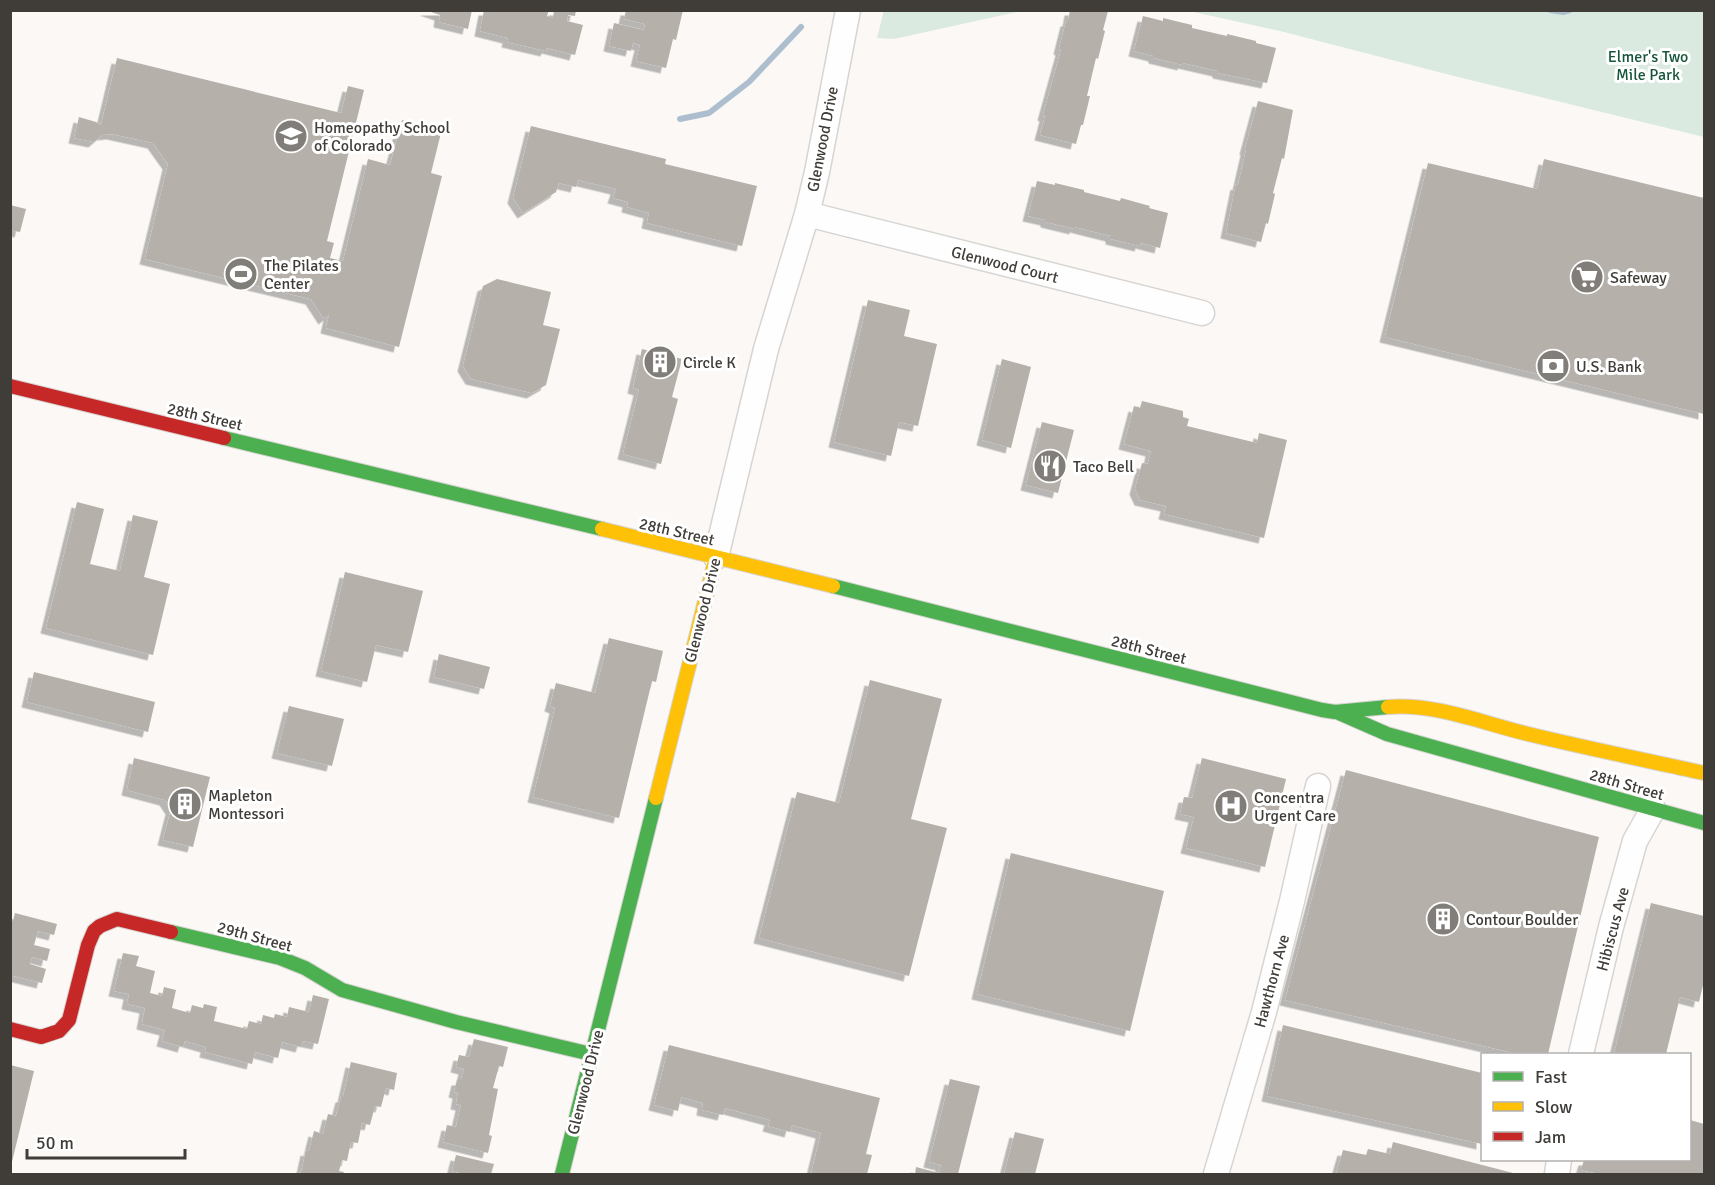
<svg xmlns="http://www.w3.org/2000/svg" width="1715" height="1185" viewBox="0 0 1715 1185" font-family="Signika,sans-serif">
  <defs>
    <filter id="shadow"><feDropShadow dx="-5.5" dy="5.5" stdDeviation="0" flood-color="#0004"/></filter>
  </defs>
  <rect width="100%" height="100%" fill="#fbf8f5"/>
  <path fill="#dbeae0" d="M884 10H1021V11L894 39 877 38Z
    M1189 11H1704V137L1454 76 1280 31Z"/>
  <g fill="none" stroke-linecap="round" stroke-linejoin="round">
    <path stroke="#adbfcf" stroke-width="6" d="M1550 10 1563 12 1570 10
      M680 119 709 113 749 82 801 27"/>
  </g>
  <path fill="#b6b0aa" filter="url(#shadow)" d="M425 10H472L468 29 439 22 440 15Z
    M484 10H549L547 16 553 18 554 10H576L575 16 568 15 567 21 583 25 575 55 547 48 546 51 507 42 508 38 480 31Z
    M626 10H683L676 40 673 39 666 68 636 61 640 45 633 43 631 51 609 46 614 23 644 30 645 24 624 19Z
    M1070 10 1108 11 1103 30 1105 31 1098 59 1096 58 1087 96H1090L1083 125H1081L1076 144 1040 135 1045 116 1043 115 1061 50 1059 49 1066 21H1068Z
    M1143 16 1163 21V18L1192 25V28L1227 36V34L1256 41V43L1276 48 1267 83 1218 73V71L1183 63V65L1154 58V56L1134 51Z
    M117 58 341 113 348 86 364 90 327 241 334 243 330 258 343 261 368 159 390 165 402 120 442 129 431 173 442 176 399 347 326 328 329 315 324 319 311 299 145 259 168 164 153 143 112 134 102 135 94 142 74 138 79 117 96 122 101 125Z
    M1258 101 1293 110 1284 159 1282 158 1273 193 1275 194 1268 224 1266 223 1261 242 1226 233 1236 184 1238 185 1246 150 1245 149Z
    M531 126 666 159 665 164 757 186 742 246 647 223 649 213 627 207 628 202 613 198 616 189 578 180 576 187 559 183 556 192 523 213 513 198Z
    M1544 159 1704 198V414L1385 337 1428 163 1537 189Z
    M1037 181 1055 185V183L1084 190V192L1120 201 1121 198 1150 206 1149 208 1168 213 1160 248 1141 243 1140 246 1111 239V236L1075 227V229L1046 222V220L1028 216Z
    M10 205 26 209 20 232 10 230Z
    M497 279 551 292 543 325 560 329 546 385 532 393 471 379 463 366 483 286Z
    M868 300 910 310 904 336 937 344 918 426 899 422 891 456 834 442Z
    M642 349 682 359 672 397 678 399 661 464 623 454 639 390 633 388Z
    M1002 359 1031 367 1011 448 982 440Z
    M1142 401 1183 411V417L1189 419 1187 426 1257 443 1259 433 1287 440 1264 538 1164 514 1166 506 1140 500 1135 489 1142 463 1148 464 1151 451 1124 444 1134 406 1140 408Z
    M1042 422 1074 430 1058 493 1026 485Z
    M77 502 104 509 90 564 120 571 133 515 158 521 144 577 170 584 153 655 46 628Z
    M345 572 423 591 408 652 376 645 367 682 321 671Z
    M609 638 663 651 656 682 652 681 619 818 533 797 555 708 550 706 556 683 595 693Z
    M439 654 490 667 484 689 434 677Z
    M34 672 155 702 148 732 27 702Z
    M870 680 942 699 911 819 947 828 909 976 759 938 797 792 839 803Z
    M289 706 344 719 332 766 277 753Z
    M134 758 210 777 193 847 163 840 171 809 165 800 127 790Z
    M1202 758 1286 779 1265 867 1186 848 1194 817 1180 814 1184 797 1192 798Z
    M1346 770 1599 837 1548 1054H1518L1285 1000Z
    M1011 853 1164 891 1130 1031 977 994Z
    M1651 903 1704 916V981L1699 1002 1680 997 1666 1054H1614Z
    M15 913 57 924 54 935 38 931 34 945 50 949 47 961 32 957 30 964 46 969 42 983 10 975V920L13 921Z
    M123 953 139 956 136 966 155 971 150 993 162 996 164 987 176 990 172 1008 190 1013 192 1005 203 1008 204 1004 217 1007 214 1021 247 1029 249 1021 261 1024 263 1015 274 1018 275 1014 287 1017 289 1007 309 1012 313 995 329 999 318 1044 303 1041 301 1047 282 1042 278 1058 255 1052 252 1064 205 1052 206 1047 185 1041 183 1047 162 1041 165 1030 142 1024 145 1008 127 1004 129 994 114 991Z
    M1283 1025 1482 1073V1144L1267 1096Z
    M474 1039 508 1047 503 1067 499 1066 493 1088 498 1089 489 1135 492 1136 488 1153 443 1142 447 1125 456 1127 461 1105 456 1104 458 1093 454 1092 457 1080H461L464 1069 456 1067 459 1055 469 1057Z
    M669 1045 880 1098 866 1154 872 1155 867 1174H811L821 1133 792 1125 790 1132 768 1126 770 1120 725 1108 723 1115 702 1110 703 1103 681 1097 678 1111 654 1105Z
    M351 1062 397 1073 394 1090 386 1088 381 1107 375 1106 370 1125 362 1123 358 1143 351 1142 347 1161 342 1160 339 1171 344 1172 343 1174H296L297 1172 301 1173 306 1150 309 1151 314 1131 323 1134 328 1114 336 1116 341 1097H343Z
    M10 1065 34 1071 11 1166H10Z
    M950 1079 980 1086 958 1174H915L916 1167 939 1173 941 1165 929 1162Z
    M1690 1120 1704 1124V1174H1600L1581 1170 1584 1160H1690Z
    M1015 1132 1044 1139 1035 1174H1004Z
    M1393 1142 1517 1174H1336L1343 1150 1366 1155 1368 1149 1390 1154Z
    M456 1155 494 1164 491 1174H464L452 1171Z"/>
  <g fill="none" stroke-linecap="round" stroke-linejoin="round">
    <defs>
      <path id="street" d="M807 214 1202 313
        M716 557 766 349 807 214 817 172 848 10
        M1581 1054 1611 927 1635 841 1653 809
        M1216 1174 1264 1012 1292 901 1318 786
        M1557 1174 1559 1160"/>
      <path id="fast" d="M224 438 602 529
        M833 586 1322 710 1335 712 1388 707
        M1339 713 1387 734 1704 823
        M171 932 280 958 305 968 342 990 456 1022 591 1054
        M562 1174 656 798"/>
      <path id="slow" d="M602 529 833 586
        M1388 707C1435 703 1482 723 1528 734 1586 748 1645 760 1704 773
        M656 798 716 557"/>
      <path id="jam" d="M10 386 224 438
        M10 1029 41 1037 59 1031 69 1020 88 945 94 931 100 926 117 919 171 932"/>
    </defs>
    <use href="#street" stroke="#d7d4d1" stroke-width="27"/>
    <use href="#fast" stroke="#d7d4d1" stroke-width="16"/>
    <use href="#slow" stroke="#d7d4d1" stroke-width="16"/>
    <use href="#jam" stroke="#d7d4d1" stroke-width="16"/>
    <use href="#street" stroke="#fefefe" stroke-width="24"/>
    <use href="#fast" stroke="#4caf50" stroke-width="14"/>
    <use href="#slow" stroke="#ffc107" stroke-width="14"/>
    <use href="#jam" stroke="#c62828" stroke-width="14"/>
  </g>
  <defs>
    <symbol id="school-disc" viewBox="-11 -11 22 22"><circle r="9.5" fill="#817e7a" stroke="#fff"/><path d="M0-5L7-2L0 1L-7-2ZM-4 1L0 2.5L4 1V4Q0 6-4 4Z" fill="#fff"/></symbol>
    <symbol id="stadium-disc" viewBox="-11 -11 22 22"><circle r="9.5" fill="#817e7a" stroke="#fff"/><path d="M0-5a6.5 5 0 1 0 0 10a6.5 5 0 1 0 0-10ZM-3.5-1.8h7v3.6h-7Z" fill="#fff"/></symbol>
    <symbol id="supermarket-disc" viewBox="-11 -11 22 22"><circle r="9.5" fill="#817e7a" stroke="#fff"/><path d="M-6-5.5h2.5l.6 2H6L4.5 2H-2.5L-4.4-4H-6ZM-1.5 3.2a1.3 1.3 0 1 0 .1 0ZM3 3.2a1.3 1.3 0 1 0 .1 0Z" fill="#fff"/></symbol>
    <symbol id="building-disc" viewBox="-11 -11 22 22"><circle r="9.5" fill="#817e7a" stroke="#fff"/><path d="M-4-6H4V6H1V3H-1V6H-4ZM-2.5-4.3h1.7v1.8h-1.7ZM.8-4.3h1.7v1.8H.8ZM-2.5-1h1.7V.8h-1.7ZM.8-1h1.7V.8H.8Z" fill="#fff"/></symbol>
    <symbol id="bank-disc" viewBox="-11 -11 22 22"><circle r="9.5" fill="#817e7a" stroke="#fff"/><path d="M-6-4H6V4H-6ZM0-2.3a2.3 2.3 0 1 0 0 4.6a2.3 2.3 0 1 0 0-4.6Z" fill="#fff"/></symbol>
    <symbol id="restaurant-disc" viewBox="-11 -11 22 22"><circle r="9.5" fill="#817e7a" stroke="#fff"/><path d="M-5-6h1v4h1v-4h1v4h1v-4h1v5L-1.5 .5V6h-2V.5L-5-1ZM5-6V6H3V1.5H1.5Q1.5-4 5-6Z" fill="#fff"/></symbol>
    <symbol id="hospital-disc" viewBox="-11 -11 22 22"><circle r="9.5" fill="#817e7a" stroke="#fff"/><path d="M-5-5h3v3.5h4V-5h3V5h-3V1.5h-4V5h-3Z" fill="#fff"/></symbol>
  </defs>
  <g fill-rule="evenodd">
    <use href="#school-disc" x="272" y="117" width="38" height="38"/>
    <use href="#stadium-disc" x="222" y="255" width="38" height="38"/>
    <use href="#supermarket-disc" x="1568" y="258" width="38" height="38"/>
    <use href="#building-disc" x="641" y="343" width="38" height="38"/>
    <use href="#bank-disc" x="1534" y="347" width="38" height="38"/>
    <use href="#restaurant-disc" x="1031" y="447" width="38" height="38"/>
    <use href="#building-disc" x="166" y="785" width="38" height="38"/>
    <use href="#hospital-disc" x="1212" y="787" width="38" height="38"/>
    <use href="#building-disc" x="1424" y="900" width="38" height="38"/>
  </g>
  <g text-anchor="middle" stroke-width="6" stroke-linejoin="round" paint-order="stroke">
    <g font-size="16" fill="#17553b" stroke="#fff">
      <text x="1648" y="62">Elmer's Two<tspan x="1648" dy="18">Mile Park</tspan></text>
    </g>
    <g font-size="16" fill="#403c38" stroke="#fff" text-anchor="start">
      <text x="314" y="133">Homeopathy School<tspan x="314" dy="18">of Colorado</tspan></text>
      <text x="264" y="271">The Pilates<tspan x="264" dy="18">Center</tspan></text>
      <text x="1610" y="283">Safeway</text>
      <text x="683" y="368">Circle K</text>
      <text x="1576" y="372">U.S. Bank</text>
      <text x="1073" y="472">Taco Bell</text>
      <text x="208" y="801">Mapleton<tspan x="208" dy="18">Montessori</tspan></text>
      <text x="1254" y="803">Concentra<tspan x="1254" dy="18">Urgent Care</tspan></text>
      <text x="1466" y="925">Contour Boulder</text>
    </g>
    <g font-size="16" fill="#403c38" stroke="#fff">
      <text transform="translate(822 139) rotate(-79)" y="6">Glenwood Drive</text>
      <text transform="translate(1005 264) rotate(14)" y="6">Glenwood Court</text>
      <text transform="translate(205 416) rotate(13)" y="6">28th Street</text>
      <text transform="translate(677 531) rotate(13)" y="6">28th Street</text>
      <text transform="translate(702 610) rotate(-76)" y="6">Glenwood Drive</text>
      <text transform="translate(1149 649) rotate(14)" y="6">28th Street</text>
      <text transform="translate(1627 784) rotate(16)" y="6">28th Street</text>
      <text transform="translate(1612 929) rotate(-75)" y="6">Hibiscus Ave</text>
      <text transform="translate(255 936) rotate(15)" y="6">29th Street</text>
      <text transform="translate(1271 981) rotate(-75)" y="6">Hawthorn Ave</text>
      <text transform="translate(585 1082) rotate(-76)" y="6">Glenwood Drive</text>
    </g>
  </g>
  <rect width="1715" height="1185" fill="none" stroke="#403c38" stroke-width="24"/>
  <rect x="1481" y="1053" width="210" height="108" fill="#ffffff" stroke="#b3b1af" stroke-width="1.5"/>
  <rect x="1493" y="1072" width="30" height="9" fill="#4caf50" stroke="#b3b1af" stroke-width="1.5"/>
  <text x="1535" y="1083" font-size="18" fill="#403c38">Fast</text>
  <rect x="1493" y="1102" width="30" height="9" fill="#ffc107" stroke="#b3b1af" stroke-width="1.5"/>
  <text x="1535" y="1113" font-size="18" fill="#403c38">Slow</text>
  <rect x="1493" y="1132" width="30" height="9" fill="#c62828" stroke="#b3b1af" stroke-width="1.5"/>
  <text x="1535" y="1143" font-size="18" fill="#403c38">Jam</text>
  <path d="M27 1149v9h158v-9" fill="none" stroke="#403c38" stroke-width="3"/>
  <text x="36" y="1149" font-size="18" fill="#403c38" stroke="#ffffff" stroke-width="4.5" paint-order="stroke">50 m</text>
</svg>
